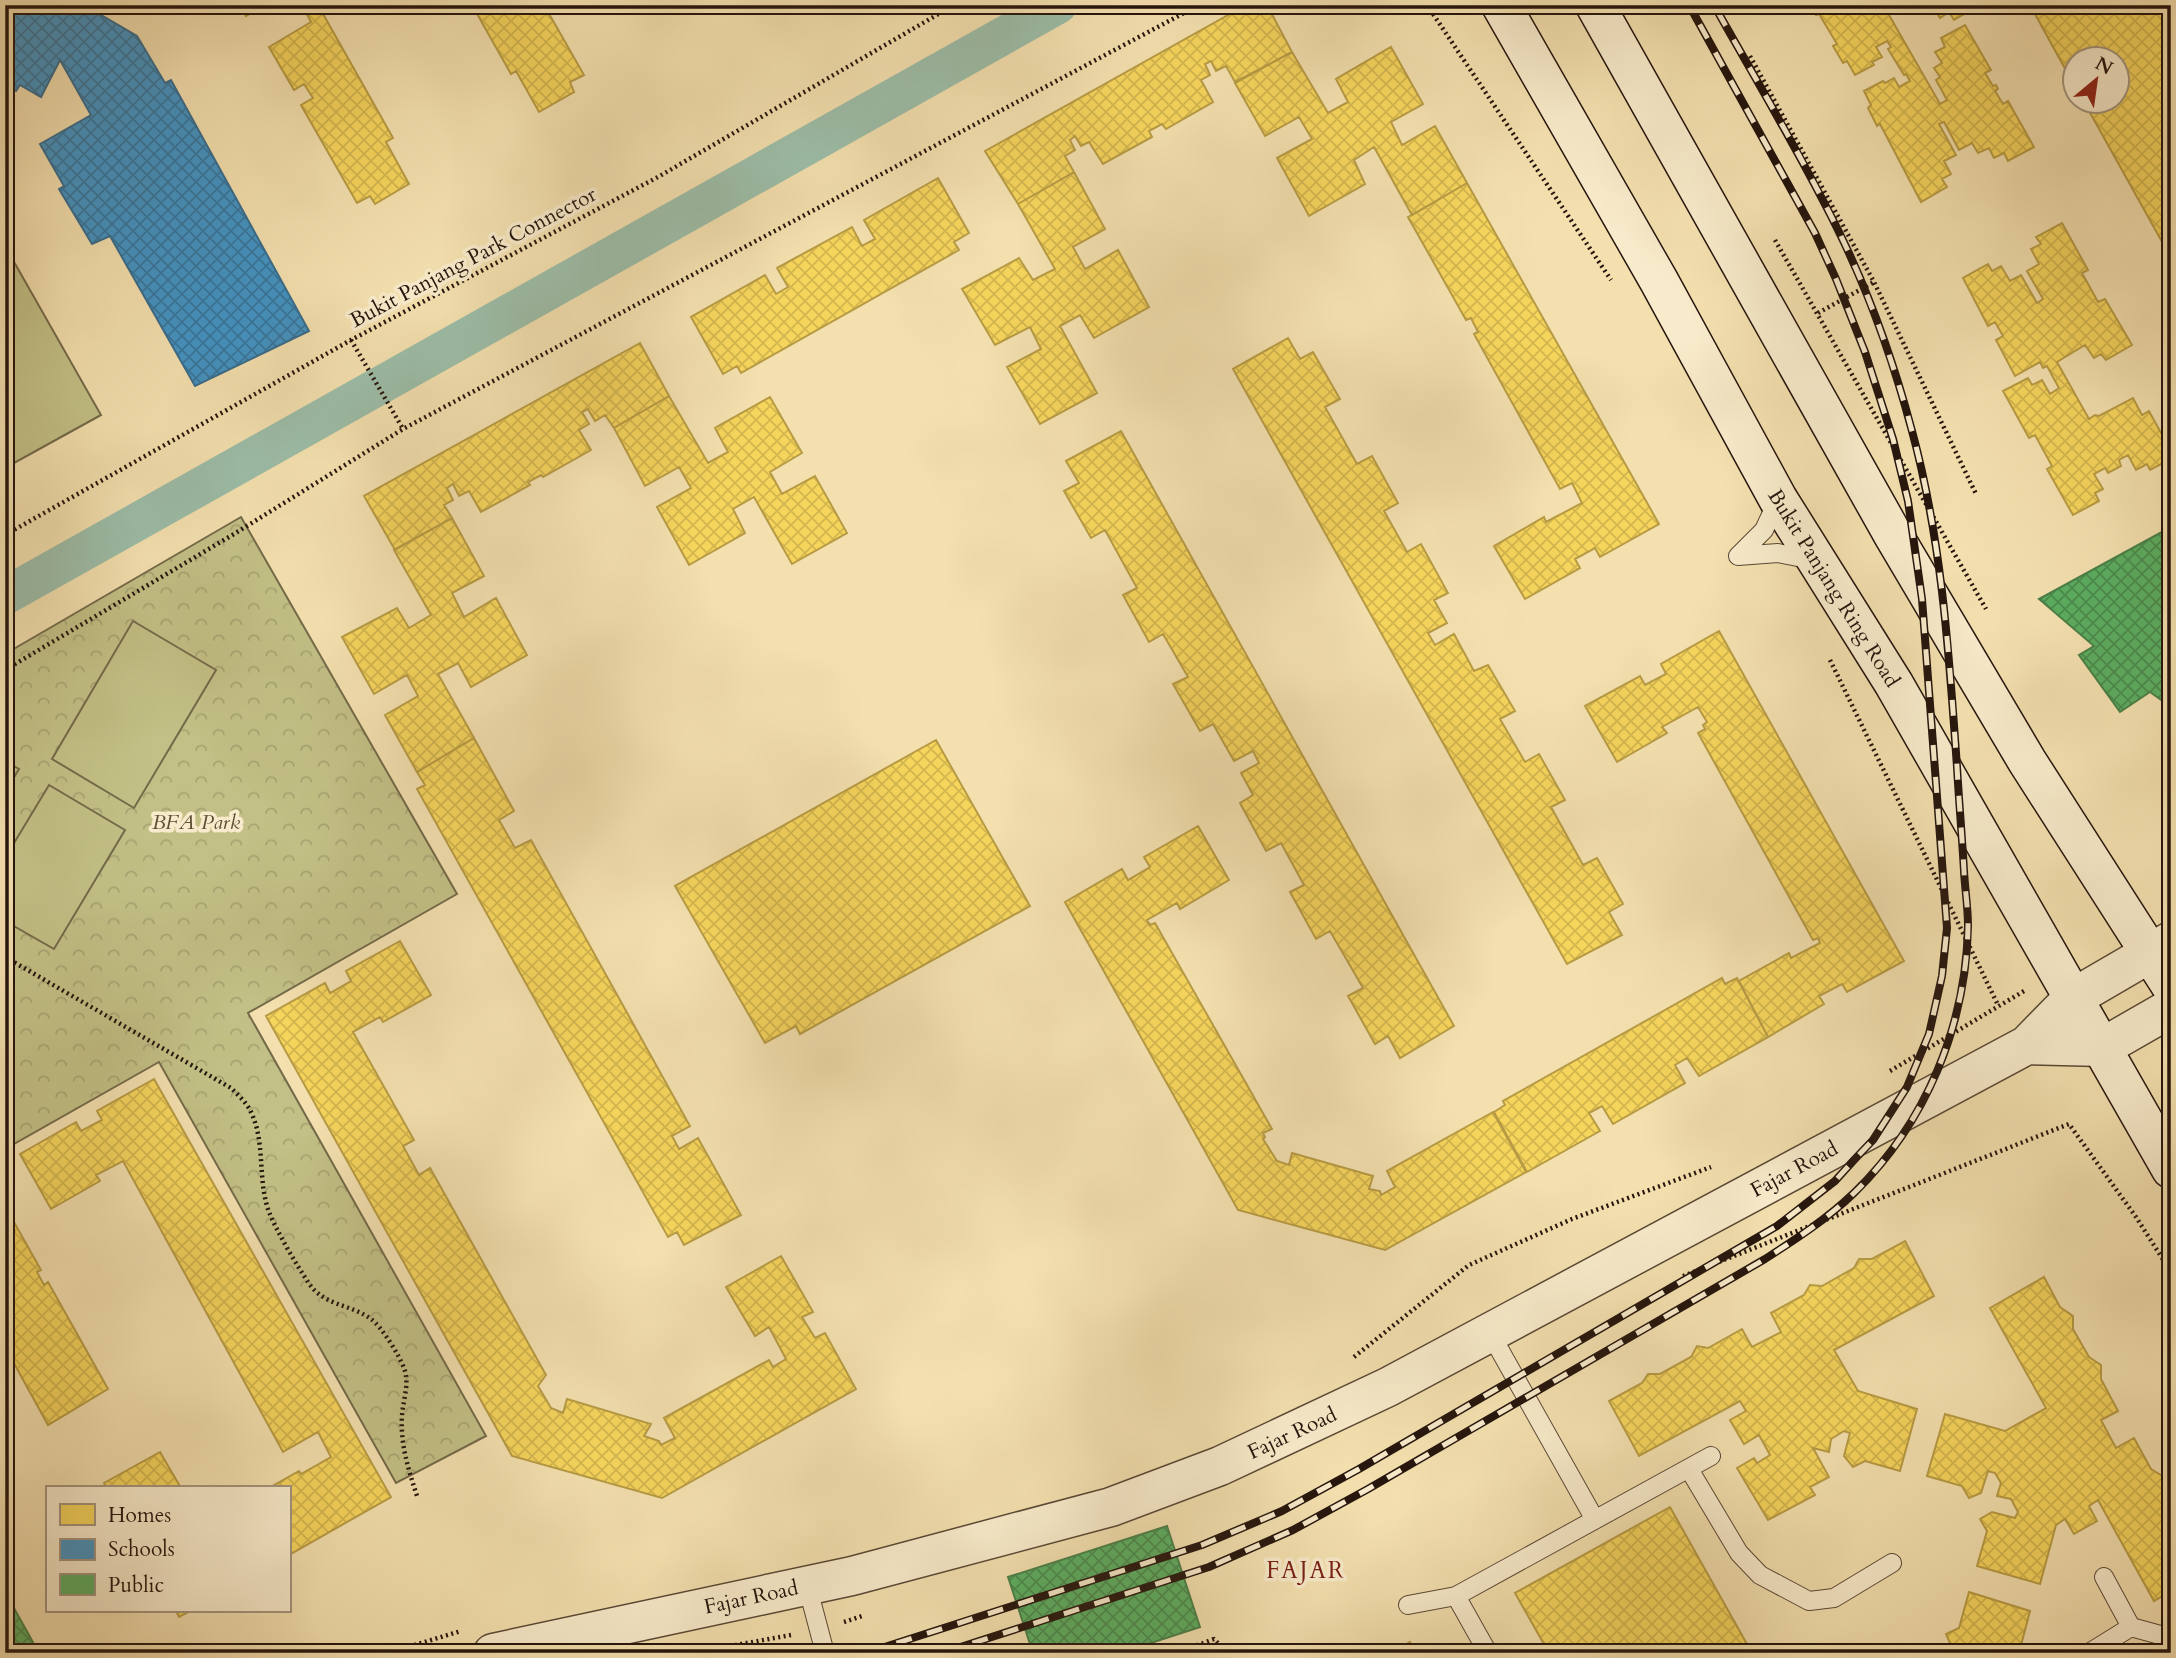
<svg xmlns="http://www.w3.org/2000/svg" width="2176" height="1658" viewBox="0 0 2176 1658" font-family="Cardo,serif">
  <defs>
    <pattern id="forest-crowns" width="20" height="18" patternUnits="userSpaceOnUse" patternTransform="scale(1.75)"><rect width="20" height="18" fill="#c2c086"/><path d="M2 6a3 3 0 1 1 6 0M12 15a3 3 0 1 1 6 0" fill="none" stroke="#a7a472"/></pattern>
    <pattern id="homes-cross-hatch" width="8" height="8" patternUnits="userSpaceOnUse" patternTransform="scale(1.75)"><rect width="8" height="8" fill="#f6d55c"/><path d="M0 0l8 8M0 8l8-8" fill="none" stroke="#d3b64f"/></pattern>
    <pattern id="schools-cross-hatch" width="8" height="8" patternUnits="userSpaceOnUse" patternTransform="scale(1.75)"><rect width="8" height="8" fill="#4393c3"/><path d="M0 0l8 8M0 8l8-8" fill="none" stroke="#38779d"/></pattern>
    <pattern id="public-cross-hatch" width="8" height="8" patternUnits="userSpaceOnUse" patternTransform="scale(1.75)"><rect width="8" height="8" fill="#5aae61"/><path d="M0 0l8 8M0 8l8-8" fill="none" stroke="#4a8c4e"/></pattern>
  </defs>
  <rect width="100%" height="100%" fill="#f4e0af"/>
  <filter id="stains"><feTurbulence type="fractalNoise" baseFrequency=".00286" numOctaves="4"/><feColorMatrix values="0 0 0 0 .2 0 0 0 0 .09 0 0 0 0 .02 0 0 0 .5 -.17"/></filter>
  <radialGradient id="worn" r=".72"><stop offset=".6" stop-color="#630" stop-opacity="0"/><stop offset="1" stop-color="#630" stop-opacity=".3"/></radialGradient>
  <path fill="url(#forest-crowns)" stroke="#746a4a" stroke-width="2" d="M241 517 457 894 248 1013 486 1436 396 1483 159 1062 5 1149V654Z"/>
  <path fill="#c2c086" stroke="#746a4a" stroke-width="2" d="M5 246 101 415 5 468Z
    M133 621 216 670 134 808 52 759Z
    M5 761 19 769 5 792Z
    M49 785 125 830 54 949 5 921V858Z"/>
  <path fill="url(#homes-cross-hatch)" stroke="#b79b44" stroke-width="2" d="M240 5H265L246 16Z
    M302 5H318L393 138 386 142 409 184 375 204 370 196 357 203 301 105 313 98 304 84 294 90 269 47 311 22Z
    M472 5H544L584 75 570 82 574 92 539 112 516 71 511 74Z
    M1246 5H1267L1292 52 1235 82 1226 66 1216 71 1211 61 1205 64 1210 75 1201 80 1213 102 1166 129 1162 124 1149 131 1152 137 1103 164 1089 142 1081 146 1075 136 1070 140 1075 150 1065 156 1074 172 1018 204 985 151Z
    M1811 5H1904L1889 15 1940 104 1947 100 1936 80 1940 77 1934 68 1942 63 1935 52 1945 47 1941 38 1965 25 1991 70 1985 73 1993 86 1996 85 1998 89 1995 91 2003 104 2008 101 2034 147 2008 161 2004 153 1994 158 1989 148 1978 153 1972 143 1959 150 1944 122 1939 124 1956 155 1944 161 1951 174 1942 179 1947 187 1921 202 1880 124 1877 126 1868 108 1871 105 1864 91 1883 81 1885 83 1894 78 1899 87 1910 81 1906 74 1904 75 1888 49 1891 47 1887 41 1876 47 1882 57 1872 62 1874 65 1855 75 1847 61 1843 63 1833 46 1837 44 1819 14 1816 15Z
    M1918 5H1978V6L1954 20 1949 12 1940 18 1933 6 1922 12Z
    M2030 5H2171V258L2084 102H2116V60H2074V85Z
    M1391 47 1423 104 1391 122 1402 145 1435 126 1467 183 1412 215 1374 147 1354 160 1365 184 1309 216 1277 158 1312 139 1299 117 1265 136 1235 83 1292 52 1328 113 1348 102 1336 79Z
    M1074 172 1105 229 1073 247 1085 269 1118 250 1149 307 1094 338 1080 315 1060 326 1097 393 1040 424 1007 367 1041 349 1030 327 995 345 962 289 1019 258 1033 280 1055 269 1018 204Z
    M938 178 969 233 954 242 959 250 741 373 737 366 723 374 691 317 765 275 776 294 788 287 777 268 852 227 862 246 875 239 864 220Z
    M1467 183 1659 524 1600 557 1595 548 1575 559 1580 568 1525 599 1494 546 1544 517 1546 522 1582 503 1572 483 1560 489 1474 334 1478 332 1471 318 1466 320 1408 217Z
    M2062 223 2088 270 2082 273 2098 302 2105 299 2132 345 2106 360 2101 354 2094 358 2085 345 2057 362 2089 419 2095 415 2099 416 2133 398 2142 415 2149 411 2171 451V459L2150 470 2147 464 2136 470 2128 455 2119 460 2121 466 2108 473 2105 468 2094 474 2103 489 2095 493 2099 501 2073 515 2047 469 2052 466 2035 435 2029 438 2003 391 2028 378 2032 385 2042 380 2050 394 2059 388 2047 366 2043 368 2040 362 2015 376 1996 340 2003 336 1995 322 1988 326 1963 278 1988 264 1992 271 2001 266 2010 281 2021 275 2037 303 2043 299 2027 271 2039 264 2031 249 2041 244 2036 237Z
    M1288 338 1300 359 1313 352 1340 399 1325 407 1357 464 1372 456 1398 503 1384 511 1407 552 1421 544 1448 593 1434 600 1447 623 1428 633 1435 645 1454 634 1474 671 1488 665 1515 711 1500 719 1525 762 1539 754 1565 800 1551 807 1583 865 1597 858 1623 904 1609 912 1622 935 1567 964 1233 369Z
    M640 343 669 396 614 428 605 415 595 421 588 409 582 412 589 424 579 430 591 450 543 477 541 475 528 482 530 485 481 512 469 491 459 496 453 484 447 488 453 500 444 505 452 518 395 550 364 496Z
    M669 396 708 463 728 452 715 428 770 397 802 453 770 472 782 494 815 476 847 533 792 564 754 497 733 509 745 533 689 565 657 507 691 488 679 467 645 486 614 428Z
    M1121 431 1454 1026 1400 1058 1388 1036 1375 1044 1348 996 1363 988 1330 931 1316 939 1290 892 1304 885 1281 843 1266 851 1240 803 1253 795 1241 773 1259 763 1253 751 1234 761 1213 724 1200 731 1173 684 1188 677 1163 634 1149 642 1123 595 1137 588 1105 530 1091 538 1064 491 1079 483 1066 461Z
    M452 518 484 576 452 593 464 617 496 598 527 655 471 687 458 663 438 674 474 738 417 772 385 715 418 696 407 675 374 694 342 637 397 608 409 628 431 615 394 550Z
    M1719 631 1904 961 1847 992 1842 984 1819 996 1824 1004 1768 1037 1739 981 1789 953 1791 958 1820 943 1818 938 1813 940 1698 733 1705 729 1703 725 1707 722 1698 707 1662 727 1667 733 1617 762 1585 706 1640 676 1645 685 1666 674 1661 664Z
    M474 738 514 811 499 820 515 848 531 840 690 1126 672 1136 679 1149 698 1138 741 1215 684 1245 677 1232 668 1237 417 789 425 785 417 772Z
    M936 740 1030 906 800 1034 796 1026 765 1043 675 886Z
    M1198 826 1229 880 1180 909 1177 903 1147 920 1150 925 1155 923 1272 1129 1263 1133 1265 1137 1263 1139 1277 1161 1289 1165 1292 1153 1373 1176 1369 1189 1380 1191 1381 1195 1395 1187 1387 1171 1493 1112 1526 1172 1385 1250 1238 1210 1065 902 1122 869 1128 880 1150 867 1144 857Z
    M400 941 431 995 383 1022 380 1017 353 1032 414 1140 403 1146 419 1175 430 1168 546 1375 538 1386 551 1408 563 1413 567 1399 651 1424 644 1436 659 1441 661 1445 675 1438 664 1418 769 1360 773 1367 786 1359 769 1327 755 1336 726 1287 781 1256 813 1312 802 1317 815 1338 825 1333 856 1389 662 1498 512 1456 266 1016 325 983 330 993 351 981 346 971Z
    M1722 978 1725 984 1737 978 1768 1037 1699 1076 1687 1058 1675 1065 1685 1083 1613 1124 1602 1106 1589 1113 1600 1131 1527 1172 1494 1112 1505 1105 1503 1101Z
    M154 1079 391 1497 289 1555V1488H269L299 1471 301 1474 331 1457 318 1432 283 1452 123 1161 96 1175 100 1181 51 1209 20 1154 76 1122 81 1131 102 1120 97 1111Z
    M5 1206 41 1270 37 1272 44 1285 48 1282 108 1389 48 1425 5 1347Z
    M1905 1241 1934 1296 1834 1350 1858 1391 1917 1409 1900 1471 1865 1461 1853 1467 1844 1456 1850 1433 1844 1431 1831 1439 1829 1452 1813 1448 1829 1477 1810 1487 1815 1495 1768 1520 1737 1468 1754 1458 1757 1463 1770 1455 1759 1435 1744 1444 1730 1420 1746 1411 1740 1401 1639 1456 1609 1401 1642 1383 1648 1374H1660L1691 1357 1697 1346 1708 1348 1742 1329 1752 1347 1781 1332 1771 1313 1804 1295 1810 1285 1822 1286 1854 1268 1859 1259H1872Z
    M2044 1277 2060 1307 2073 1316V1329L2089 1357 2101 1365V1379L2118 1411 2101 1420 2116 1448 2134 1438 2151 1469 2164 1477 2163 1491 2171 1504V1591L2154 1601 2098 1500 2089 1506 2097 1521 2074 1534 2065 1519 2056 1525 2040 1584 1977 1566 1987 1531 1980 1519 1992 1512 2015 1518 2018 1512 2011 1499 1997 1496 2001 1483 1995 1473 1988 1471 1981 1493 1969 1498 1962 1486 1927 1476 1945 1414 2005 1431 2046 1408 1990 1308Z
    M160 1452 181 1488H107L104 1483Z
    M1670 1507 1752 1653H1549L1515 1593Z
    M1969 1592 2030 1611 2019 1653H1968L1952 1648 1946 1634 1959 1628Z
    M176 1611H190L179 1617Z
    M1410 1642 1416 1653H1391Z"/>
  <path fill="url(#schools-cross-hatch)" stroke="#3a6d8c" stroke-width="2" d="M5 5H84L137 36 165 83 171 80 309 331 195 386 110 236 92 244 59 189 64 186 40 144 91 115 60 60 41 97 20 85 16 91 5 85Z"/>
  <path fill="url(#public-cross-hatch)" stroke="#4a8048" stroke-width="2" d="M2171 527V707L2150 692 2120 712 2079 655 2094 646 2039 599Z
    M1167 1526 1200 1627 1120 1653H1033L1008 1577Z
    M5 1592 39 1653H5Z"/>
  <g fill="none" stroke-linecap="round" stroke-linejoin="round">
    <path stroke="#9cbda8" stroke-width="38" d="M5 596 1058 5"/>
    <defs>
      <path id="service" d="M1738 556 1778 553 1813 560
        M1738 556 1764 530 1778 500
        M1489 1331 1594 1518
        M1689 1469 1739 1553 1760 1575 1809 1601 1834 1598 1892 1563
        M2104 1577 2131 1627
        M807 1585 825 1653
        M1456 1596 1488 1653
        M1408 1605 1456 1596 1711 1456
        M2089 1653 2131 1627 2171 1638"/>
      <path id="tertiary" d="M2027 1045 2103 1047 2171 1008
        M493 1653 852 1576 1111 1507 1220 1466 1388 1387 2027 1045 2073 998 2171 941"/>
      <path id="secondary" d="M1501 5 1659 281 1778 499 1894 684 2171 1169
        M1595 5 1892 533 2027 761 2171 986"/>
    </defs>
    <use href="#service" stroke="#594836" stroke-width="20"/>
    <use href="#tertiary" stroke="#594836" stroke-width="41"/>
    <use href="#secondary" stroke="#25150d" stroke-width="41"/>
    <path stroke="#25150d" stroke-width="4.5" stroke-dasharray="2 3.5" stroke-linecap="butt" d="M1427 5 1611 280
      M1750 56 1874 282 1976 494
      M1775 240 1986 609
      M1818 313 1874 282
      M351 340 403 429
      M5 535 351 340 658 177 954 5
      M1830 660 1998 1005
      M5 670 234 534 403 429 1199 5
      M5 957 231 1088C238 1095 247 1103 251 1112 266 1144 257 1179 269 1212 277 1232 296 1264 308 1282 323 1306 351 1304 371 1319 382 1327 399 1355 404 1368 410 1384 403 1399 402 1416 400 1445 409 1471 418 1499
      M1890 1071 2024 991
      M1683 1276 2069 1124 2136 1217 2171 1272
      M1354 1357 1469 1265 1572 1219 1711 1167
      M844 1622 862 1616
      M697 1652 791 1635
      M388 1653 461 1631
      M1176 1653 1214 1639 1227 1653"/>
    <use href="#service" stroke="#f8ebcb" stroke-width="18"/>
    <use href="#tertiary" stroke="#f8ebcb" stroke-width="38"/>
    <use href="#secondary" stroke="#f8ebcb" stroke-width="38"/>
    <defs>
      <path id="rail" d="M866 1653 1202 1545 1282 1511 1359 1469 1777 1226 1835 1181 1854 1160 1873 1140 1907 1087 1929 1034 1942 976 1947 928 1922 599 1908 501 1893 439 1865 352 1836 279 1815 233 1689 5
        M942 1653 1209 1567 1293 1530 1368 1489 1765 1259C1796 1239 1827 1219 1854 1193 1926 1123 1966 1026 1968 926 1968 908 1965 889 1964 871 1962 836 1959 802 1957 767 1949 654 1942 541 1912 431 1894 363 1869 293 1838 230 1800 153 1756 80 1714 5"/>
    </defs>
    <use href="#rail" stroke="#25150d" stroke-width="8"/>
    <use href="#rail" stroke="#f8ebcb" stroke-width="5" stroke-dasharray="16" stroke-linecap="butt"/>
  </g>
  <g text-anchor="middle" stroke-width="7" stroke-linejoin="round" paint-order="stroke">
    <g font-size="21" fill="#25150d" stroke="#f8ebcb">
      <text transform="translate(473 257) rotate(-28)" y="7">Bukit Panjang Park Connector</text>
      <text transform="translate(1834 588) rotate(58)" y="7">Bukit Panjang Ring Road</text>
      <text transform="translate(1794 1169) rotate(-28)" y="7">Fajar Road</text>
      <text transform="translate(1292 1433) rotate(-25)" y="7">Fajar Road</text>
      <text transform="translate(751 1597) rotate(-12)" y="7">Fajar Road</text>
    </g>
    <g font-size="21" font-style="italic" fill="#5c5137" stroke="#f8ebcb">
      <text x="196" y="829">BFA Park</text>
    </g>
    <g font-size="23" letter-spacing="2" fill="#7a1f14" stroke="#f8ebcb">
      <text x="1306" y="1578">FAJAR</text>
    </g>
  </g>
  <rect width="2176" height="1658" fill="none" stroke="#f4e0af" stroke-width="28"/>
  <rect x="7" y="7" width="2162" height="1644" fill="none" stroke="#25150d" stroke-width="3.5"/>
  <rect x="14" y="14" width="2148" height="1630" fill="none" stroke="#25150d" stroke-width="2"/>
  <rect x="46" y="1486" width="245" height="126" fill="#f8ebcb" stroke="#a4957f" stroke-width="2"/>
  <rect x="60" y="1504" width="35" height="21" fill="#f6d55c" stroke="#a4957f" stroke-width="2"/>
  <text x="108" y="1522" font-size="21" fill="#25150d">Homes</text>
  <rect x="60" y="1539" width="35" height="21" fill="#4393c3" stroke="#a4957f" stroke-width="2"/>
  <text x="108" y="1556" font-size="21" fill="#25150d">Schools</text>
  <rect x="60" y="1574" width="35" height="21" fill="#5aae61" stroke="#a4957f" stroke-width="2"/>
  <text x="108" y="1592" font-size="21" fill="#25150d">Public</text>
  <g transform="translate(2096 80) rotate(29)"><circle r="33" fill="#f8ebcb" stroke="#a4957f" stroke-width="2"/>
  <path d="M0-5L12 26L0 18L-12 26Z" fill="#8f2418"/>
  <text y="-10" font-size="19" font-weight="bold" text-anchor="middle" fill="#25150d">N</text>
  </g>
  <rect width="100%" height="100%" filter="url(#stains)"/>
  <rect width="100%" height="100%" fill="url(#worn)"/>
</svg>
